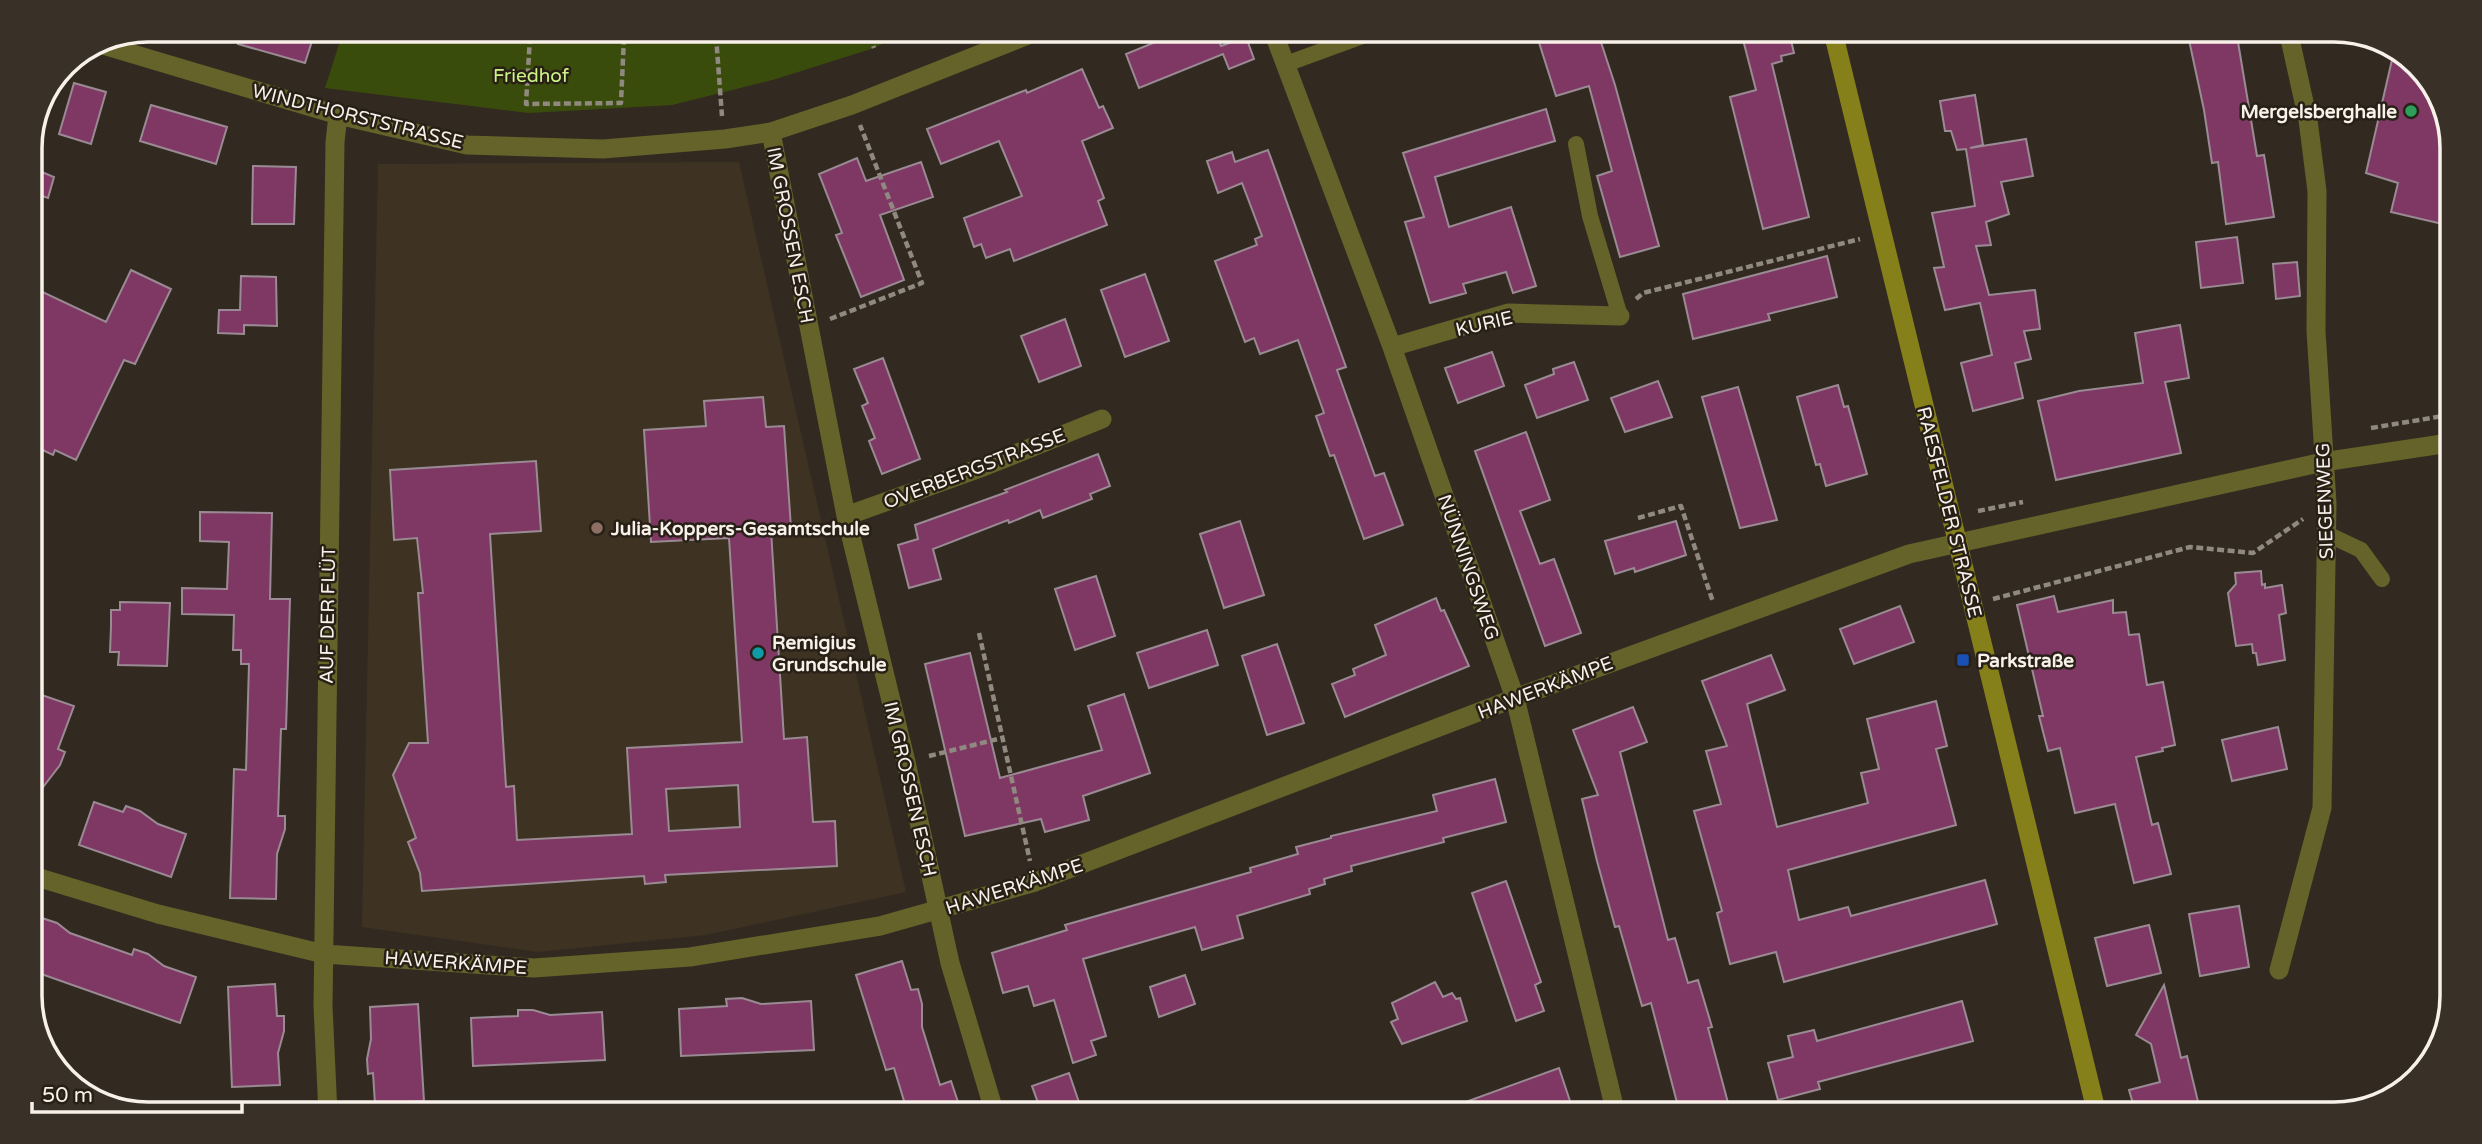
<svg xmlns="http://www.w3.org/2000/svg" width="2482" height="1144" viewBox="0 0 2482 1144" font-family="'Varela Round',sans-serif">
  <rect width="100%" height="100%" fill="#322a20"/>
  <path fill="#3e3222" d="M739 162 906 892 706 935 538 952 362 927 378 164Z"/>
  <path fill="#3a4c0c" d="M900 35 874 48 776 79 672 105 529 113 325 88 341 38Z"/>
  <path fill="#7f3864" stroke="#9a8a93" stroke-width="2" fill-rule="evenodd" d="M2236 30 2257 156 2264 155 2274 217 2226 224 2218 162 2212 163 2204 110 2189 40Z
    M1741 32H1789L1794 53 1781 56 1782 61 1772 64 1809 217 1763 229 1730 97 1756 90Z
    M1536 33H1598L1615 85 1659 246 1620 257 1597 176 1612 171 1589 86 1556 96Z
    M1175 34H1216L1221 46 1246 37 1254 59 1229 69 1223 54 1139 88 1126 54Z
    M239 38H313L305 63 238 44Z
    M2394 51 2432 82 2452 141 2451 226 2391 212 2398 183 2366 173Z
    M1082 69 1099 108 1103 106 1113 128 1082 141 1104 198 1098 201 1107 225 1014 261 1010 249 986 258 981 244 974 247 964 218 1022 196 999 141 941 164 927 129 1026 90 1027 93Z
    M74 83 106 92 91 144 59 134Z
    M1975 95 1983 145 1970 148 2026 139 2033 176 2001 182 2009 214 1986 222 1991 245 1976 246 1989 295 2035 290 2040 329 2024 331 2031 359 2015 363 2023 398 1973 411 1961 363 1992 355 1980 303 1945 310 1934 268 1944 267 1932 213 1975 206 1966 149 1957 150 1951 131H1945L1940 101Z
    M151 105 227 127 216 164 140 141Z
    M1546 109 1555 141 1435 177 1449 227 1511 207 1536 286 1513 293 1506 272 1463 284 1466 293 1430 303 1405 222 1424 217 1403 153Z
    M1268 150 1346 367 1337 370 1375 476 1384 473 1403 525 1364 539 1334 455 1330 456 1316 416 1324 413 1298 340 1260 354 1254 338 1245 342 1215 261 1257 245 1255 239 1262 236 1242 183 1218 193 1207 161 1232 152 1235 162Z
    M857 158 866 181 921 162 933 197 880 215 904 280 861 297 836 235 842 233 819 174Z
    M253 166 296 167 294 224H252Z
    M30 167 54 177 48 198 30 192Z
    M2237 237 2243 283 2201 288 2196 242Z
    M1827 256 1837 297 1768 314 1770 320 1693 339 1683 294Z
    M2297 262 2300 296 2276 299 2273 264Z
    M131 270 171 289 135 364 124 360 76 460 55 450 53 455 30 444V286L106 322Z
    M1145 274 1169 341 1125 357 1101 290Z
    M241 276 276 277 277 326 244 325V334L218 333 219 310H240Z
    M1065 319 1081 366 1039 382 1021 336Z
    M2180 325 2189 378 2165 382 2181 453 2056 480 2038 401 2079 391 2143 383 2135 333Z
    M1492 352 1504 386 1458 403 1445 368Z
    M883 358 920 459 882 474 869 441 875 438 862 406 868 403 854 369Z
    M1574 362 1588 400 1537 418 1525 385 1554 374 1553 369Z
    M1658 381 1672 417 1625 432 1611 398Z
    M1838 385 1844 407 1848 406 1867 474 1826 486 1820 464 1816 465 1797 397Z
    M1738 387 1777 520 1740 528 1702 397Z
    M763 397 766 427 784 426 791 528 771 530 784 739 807 737 813 822 835 821 837 866 665 875 666 882 645 884 644 876 422 891 420 873 408 842 416 838 393 775 409 743H428L418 593H423L417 538 394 540 390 470 536 461 541 531 490 534 506 787 514 786 517 840 632 834 627 748 742 742 729 538 651 542 644 430 706 426 704 401ZM738 785 740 827 669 831 666 789Z
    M1526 432 1550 500 1520 511 1540 564 1554 559 1581 633 1545 646 1475 451Z
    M1098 454 1110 486 1090 494 1092 499 1043 518 1040 510 1009 523 1008 520 933 549 941 579 909 588 898 545 918 539 915 525 1007 492 1005 490Z
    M200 512 272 513 270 599H290L286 729H281L278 816H285V829L277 854 276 899 230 898 234 769 246 770 249 664H241V650H233L234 615 182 614V588L227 589 229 542 200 541Z
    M1240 521 1264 595 1224 608 1200 534Z
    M1676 521 1686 555 1635 572 1634 568 1615 574 1605 541Z
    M2261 571 2262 585 2265 584V588L2282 585 2286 613 2279 615 2285 660 2258 665 2256 653H2253L2252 644 2236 646 2228 593 2236 584 2235 573Z
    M1096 576 1115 636 1075 650 1055 589Z
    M2054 596 2058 612 2113 600V613L2126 612 2129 635 2139 634 2147 685 2163 682 2175 745 2162 748 2163 751 2136 757 2152 825 2158 823 2171 874 2134 883 2115 804 2075 813 2060 748 2048 751 2039 716H2043L2017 605Z
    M1436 598 1441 611 1444 610 1469 666 1345 717 1332 684 1355 675 1353 669 1386 655 1375 625Z
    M120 602 170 603 167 666 118 665 119 652H110L111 627V610H120Z
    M1900 606 1914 642 1854 664 1840 629Z
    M1207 630 1218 665 1149 688 1137 653Z
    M1277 644 1304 723 1267 735 1242 656Z
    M970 653 1000 778 1102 750 1088 706 1124 694 1150 773 1083 796 1089 820 1045 832 1041 819 965 836 925 664Z
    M1771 655 1785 690 1747 704 1777 827 1868 803 1861 773 1879 769 1867 719 1936 701 1947 746 1936 749 1956 825 1788 870 1799 920 1848 907 1851 916 1985 880 1997 924 1784 982 1776 952 1730 964 1717 913 1722 911 1694 811 1721 804 1706 751 1727 746 1702 681Z
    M30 691 74 706 58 749 65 752 60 765 30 804Z
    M1633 707 1647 742 1620 752 1668 940 1675 938 1688 983 1698 980 1712 1027 1708 1028 1731 1114H1680L1651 1003 1642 1006 1619 926 1615 927 1597 861 1582 799 1598 795 1573 730Z
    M2278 727 2287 769 2232 781 2222 740Z
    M1495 779 1506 822 1443 838 1444 842 1351 866 1352 871 1324 879 1325 884 1309 889 1310 894 1237 916 1243 938 1202 950 1195 927 1083 959 1106 1036 1091 1041 1096 1055 1073 1063 1054 1000 1034 1006 1028 986 1003 993 992 953 1067 930 1065 925 1251 872 1250 868 1298 854 1296 847 1331 838V836L1437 811 1433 795Z
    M94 802 123 812 126 806 140 811 158 824 186 834 171 877 79 845Z
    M1506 881 1541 982 1535 985 1544 1011 1516 1021 1472 893Z
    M2239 906 2249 967 2200 976 2189 914Z
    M42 918 57 923 70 933 132 955 134 949 148 954 164 966 196 977 180 1023 30 970V919L41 923Z
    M2149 925 2161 973 2107 986 2095 938Z
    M902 961 911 990 918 989 922 1004V1027L940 1085 951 1081 962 1114H908L894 1068 886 1070 856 975Z
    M1185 975 1195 1004 1159 1017 1150 987Z
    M1435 982 1443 997 1452 993 1456 999 1460 998 1467 1021 1402 1044 1391 1022 1398 1019 1392 1003Z
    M275 984 277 1016H284V1031L278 1053 280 1085 232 1087 228 987Z
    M2164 985 2181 1058 2187 1056 2201 1114H2136L2129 1090 2160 1082 2151 1044 2136 1035Z
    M742 998 761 1004 811 1001 814 1050 681 1056 679 1009 727 1006 726 999Z
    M1962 1001 1973 1041 1818 1082 1820 1089 1778 1100 1768 1063 1793 1057 1788 1036 1814 1030 1817 1041Z
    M418 1004 424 1101 375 1104 373 1073 368 1074 367 1059 371 1039 370 1007Z
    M518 1010H533L550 1015 602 1012 605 1060 473 1066 471 1018 518 1016Z
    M1559 1068 1571 1104 1541 1114H1441V1111Z
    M1069 1073 1083 1114H1042L1032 1086Z"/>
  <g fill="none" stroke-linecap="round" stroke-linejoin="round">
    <path stroke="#908980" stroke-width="4.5" stroke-dasharray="7 3.5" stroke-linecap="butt" d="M716 36 722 116
      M742 36 745 39 754 36
      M870 36 874 48
      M530 37 526 104 621 103 624 37
      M1636 299 1643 293 1860 239
      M830 319 922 283 860 125
      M2371 428 2449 415
      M1978 511 2023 502
      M1638 518 1681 506 1713 602
      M1993 599 2190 547 2253 553 2303 519
      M979 633 1030 861
      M929 756 1002 738"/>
    <path stroke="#65622a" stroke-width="16" d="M1286 64 1368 34
      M1576 144 1590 216 1620 316
      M2327 534 2361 550 2382 579"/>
    <path stroke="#65622a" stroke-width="19" d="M1274 34 1392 347 1515 698 1616 1114
      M96 43 338 115 467 145 603 149 725 139 771 132 852 105 1028 35
      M771 132 846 516 906 762 950 963 995 1114
      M1392 347 1508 313 1620 316
      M846 516 983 467 1102 419
      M30 875 158 914 324 954 534 968 690 957 880 926 1035 882 1515 698 1909 554 2323 462 2449 443
      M2279 970 2322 808 2327 503 2316 331 2317 191 2308 120 2288 30
      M328 1114 323 1006 335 142 338 115"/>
    <path stroke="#86801a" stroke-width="19" d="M1833 32 2097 1114"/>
  </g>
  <circle fill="#2e9e5b" stroke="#282016" stroke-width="2.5" cx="2411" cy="111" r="7"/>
  <circle fill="#8d6e63" stroke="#282016" stroke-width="2.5" cx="597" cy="528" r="7"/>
  <circle fill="#0f9aa8" stroke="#282016" stroke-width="2.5" cx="758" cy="653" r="7"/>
  <rect fill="#1a4fb4" stroke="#282016" stroke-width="2.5" x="1956" y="653" width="14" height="14" rx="3.5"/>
  <g text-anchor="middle" stroke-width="5" stroke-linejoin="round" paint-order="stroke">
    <g font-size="19" fill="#cdf285" stroke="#282016">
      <text x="531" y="82">Friedhof</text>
    </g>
    <g font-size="19" font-weight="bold" fill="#f7f1ea" stroke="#282016" text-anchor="start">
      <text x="2397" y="118" text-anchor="end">Mergelsberghalle</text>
      <text x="611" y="535">Julia-Koppers-Gesamtschule</text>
      <text x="772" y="649">Remigius<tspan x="772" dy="22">Grundschule</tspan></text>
      <text x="1977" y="667">Parkstraße</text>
    </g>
    <g font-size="19" fill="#f7f1ea" stroke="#282016">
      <text transform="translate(358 116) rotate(14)" y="7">WINDTHORSTSTRASSE</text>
      <text transform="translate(791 235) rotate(79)" y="7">IM GROSSEN ESCH</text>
      <text transform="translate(1484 323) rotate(-13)" y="7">KURIE</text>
      <text transform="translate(974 468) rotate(-21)" y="7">OVERBERGSTRASSE</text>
      <text transform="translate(2324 501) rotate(-92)" y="7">SIEGENWEG</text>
      <text transform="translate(1950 512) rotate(76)" y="7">RAESFELDER STRASSE</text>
      <text transform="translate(1469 567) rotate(71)" y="7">NÜNNINGSWEG</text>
      <text transform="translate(327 615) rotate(-89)" y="7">AUF DER FLÜT</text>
      <text transform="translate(1545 687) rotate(-21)" y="7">HAWERKÄMPE</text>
      <text transform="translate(911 789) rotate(77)" y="7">IM GROSSEN ESCH</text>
      <text transform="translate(1014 886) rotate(-18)" y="7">HAWERKÄMPE</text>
      <text transform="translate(456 962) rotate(4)" y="7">HAWERKÄMPE</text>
    </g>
  </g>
  <path d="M0 0H2482V1144H0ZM148 42H2334A106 106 0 0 1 2440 148V996A106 106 0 0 1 2334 1102H148A106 106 0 0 1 42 996V148A106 106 0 0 1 148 42Z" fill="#393127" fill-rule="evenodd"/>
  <path fill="none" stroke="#f7f1ea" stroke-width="3.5" d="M148 42H2334A106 106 0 0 1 2440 148V996A106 106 0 0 1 2334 1102H148A106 106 0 0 1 42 996V148A106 106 0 0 1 148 42Z"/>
  <path d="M32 1102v10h210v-10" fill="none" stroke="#f7f1ea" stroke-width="3.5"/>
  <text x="42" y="1102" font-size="21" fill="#f7f1ea" stroke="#282016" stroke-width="5" paint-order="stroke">50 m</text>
</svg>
